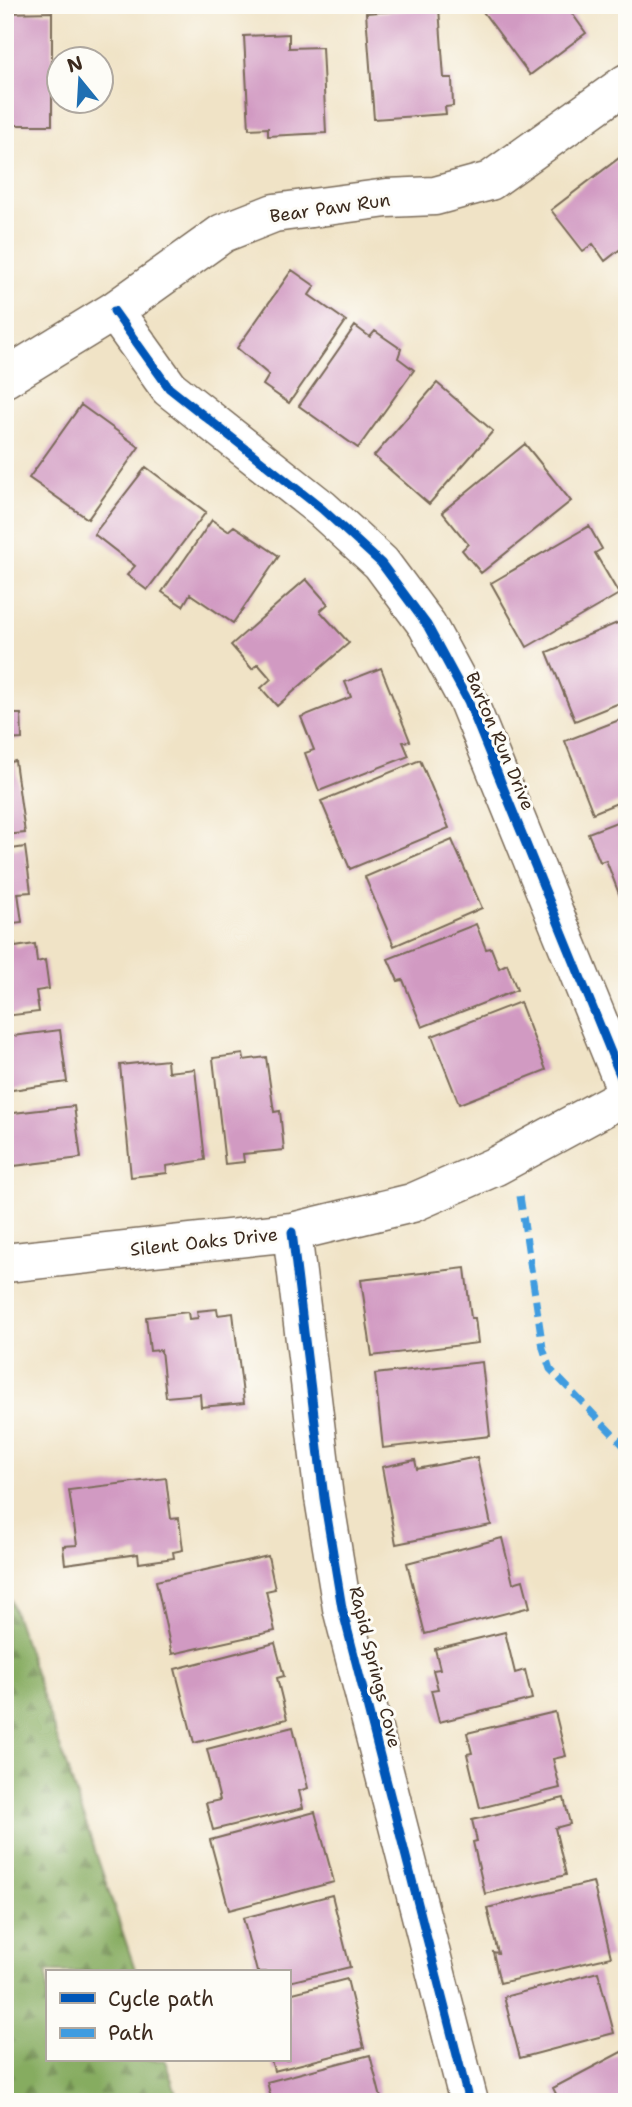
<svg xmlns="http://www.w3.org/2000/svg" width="632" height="2107" viewBox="0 0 632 2107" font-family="'Shantell Sans',sans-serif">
  <defs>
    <pattern id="forest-firs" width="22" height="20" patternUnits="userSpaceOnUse" patternTransform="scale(1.75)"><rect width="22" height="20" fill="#86ac61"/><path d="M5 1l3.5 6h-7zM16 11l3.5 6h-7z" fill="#6f8c4f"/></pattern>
  </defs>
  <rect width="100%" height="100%" fill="#fdfcf7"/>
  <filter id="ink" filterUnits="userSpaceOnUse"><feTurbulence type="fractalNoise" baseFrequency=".0143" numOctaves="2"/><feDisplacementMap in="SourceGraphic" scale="14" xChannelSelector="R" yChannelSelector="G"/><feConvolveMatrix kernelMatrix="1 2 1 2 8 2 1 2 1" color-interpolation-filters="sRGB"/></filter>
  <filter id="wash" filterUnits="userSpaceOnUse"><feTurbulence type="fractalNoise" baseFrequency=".00686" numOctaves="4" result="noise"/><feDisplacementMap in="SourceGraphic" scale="28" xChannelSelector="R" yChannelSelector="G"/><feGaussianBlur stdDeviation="1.57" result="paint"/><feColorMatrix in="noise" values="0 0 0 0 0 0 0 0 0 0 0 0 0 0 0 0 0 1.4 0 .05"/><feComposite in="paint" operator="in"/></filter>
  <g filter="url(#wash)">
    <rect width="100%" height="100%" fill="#f0e3c6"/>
    <path fill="url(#forest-firs)" stroke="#606b40" stroke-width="2" d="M9 1596 136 1972H47V2060H165L179 2102H5V1597Z"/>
    <g id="blocks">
      <path fill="#d19ac2" d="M478 5H566L586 33 530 75Z
        M439 8 444 78H452L453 106 445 107 446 114 374 119 366 13Z
        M52 12V125H5V13Z
        M289 34V48L322 47 326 133 268 136V128L249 129 244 36Z
        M623 155 627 160V244L605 261 593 244 583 251 551 210Z
        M292 270 315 286 309 295 346 321 289 403 263 385 269 375 237 348Z
        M355 326 370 337 375 331 401 349 398 358 414 370 358 448 299 406Z
        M437 383 493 431 429 504 374 456Z
        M81 405 139 447 88 519 29 478Z
        M525 444 571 501 481 573 462 550 468 544 442 512Z
        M146 467 206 512 147 590 127 575 135 566 94 534Z
        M212 520 228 531 234 526 279 556 233 623 190 594 183 606 162 592Z
        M589 526 602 549 595 553 619 594 527 647 491 583Z
        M306 579 328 604 320 611 349 643 277 706 261 688 271 679 258 664 252 669 231 645Z
        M627 619V700L575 721 547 652Z
        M381 668 410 741 403 742 409 756 319 791 305 753 314 750 301 717 351 697 345 682Z
        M5 714H21L22 739 5 740Z
        M627 717V799L593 813 565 741Z
        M420 760 449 828 350 869 321 801Z
        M15 761 25 833 5 835V763Z
        M627 818V897L621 899 606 860 600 862 588 833Z
        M452 840 482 908 394 946 365 877Z
        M25 847 31 892 18 893 22 922 5 924V850Z
        M476 924 486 949 491 948 499 968 507 964 517 990 422 1027 403 980 398 981 388 959Z
        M15 943V947L35 944 37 962 45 960 49 989 36 991 39 1012 5 1016V944Z
        M520 1002 546 1070 459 1104 432 1036Z
        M60 1030 67 1082 5 1091V1037Z
        M243 1054 244 1060 266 1057 274 1112 280 1111 284 1150 243 1154 244 1162 225 1164 213 1058Z
        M167 1060 168 1072 195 1069 205 1160 166 1166 167 1173 131 1177 120 1065Z
        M74 1106 81 1158 5 1167V1114Z
        M465 1268 471 1318H475L478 1343 372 1356 361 1280Z
        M217 1309 218 1315 233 1313 244 1403 201 1407 200 1394 166 1397 161 1350 150 1351 146 1317 188 1312 189 1319 198 1318 197 1311Z
        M482 1362 490 1436 383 1448 375 1374Z
        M477 1457 491 1525 396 1544 382 1467 415 1460 417 1469Z
        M166 1478 171 1519 179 1518 183 1550 173 1552 174 1558 139 1563 138 1554 65 1564 63 1546 77 1545 69 1490Z
        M502 1538 513 1583 523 1580 530 1607 425 1634 407 1563Z
        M268 1556 275 1589 266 1591 275 1631 172 1654 156 1581Z
        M505 1632 515 1673 525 1670 532 1699 439 1722 431 1690 438 1689 433 1670 440 1669 435 1649Z
        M275 1643 284 1676 277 1678 287 1719 194 1743 175 1669Z
        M555 1712 566 1756 553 1759 560 1788 480 1808 467 1754 472 1753 467 1733Z
        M293 1727 308 1788 299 1791 303 1808 213 1830 206 1803 220 1800 207 1749Z
        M564 1798 570 1824 555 1828 566 1875 485 1894 473 1842 477 1841 472 1820Z
        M315 1812 334 1882 229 1910 210 1840Z
        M593 1882 611 1957 500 1983 493 1952 498 1953 487 1908Z
        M332 1895 350 1967 289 1982V1972H257L243 1918Z
        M598 1972 614 2033 520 2058 504 1997Z
        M347 1979 364 2048 274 2071 271 2060H289V1994Z
        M627 2049V2102H560L553 2088Z
        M370 2055 382 2102H272L267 2082Z"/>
    </g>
  </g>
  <g filter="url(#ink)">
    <use href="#blocks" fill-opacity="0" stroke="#7a6b59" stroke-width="2"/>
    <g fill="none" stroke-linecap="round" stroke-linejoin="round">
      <defs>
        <path id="minor" d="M114 311 169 388 322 509 381 563 427 625 468 701 627 1092
          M5 378 114 311 223 233 274 213 387 198 435 196 490 181 627 83
          M292 1232 324 1498 342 1608 469 2102
          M5 1263 292 1232 412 1203 496 1166 627 1095"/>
      </defs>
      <use href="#minor" stroke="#7a6b59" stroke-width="41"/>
      <use href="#minor" stroke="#fff" stroke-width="38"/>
      <path stroke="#3f9ce0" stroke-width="7" stroke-dasharray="14 7" stroke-linecap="butt" d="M520 1196 543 1348 550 1369 627 1449"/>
      <defs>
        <path id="cycleway" d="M114 311 169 388 322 509 381 563 427 625 468 701 627 1092
          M292 1232 324 1498 342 1608 469 2102"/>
      </defs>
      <use href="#cycleway" stroke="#fdfcf7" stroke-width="13"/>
      <use href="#cycleway" stroke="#0057b8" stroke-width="9"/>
    </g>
  </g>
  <g text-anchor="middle" stroke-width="6" stroke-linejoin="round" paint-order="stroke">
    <g font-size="18" fill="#3b2a1e" stroke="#fdfcf7">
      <text transform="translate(330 208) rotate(-8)" y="6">Bear Paw Run</text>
      <text transform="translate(500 741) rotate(67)" y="6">Barton Run Drive</text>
      <text transform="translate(204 1242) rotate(-6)" y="6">Silent Oaks Drive</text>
      <text transform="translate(375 1667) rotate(76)" y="6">Rapid Springs Cove</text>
    </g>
  </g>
  <rect width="632" height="2107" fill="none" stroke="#fdfcf7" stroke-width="28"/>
  <rect x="46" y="1970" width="245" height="91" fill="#fdfcf7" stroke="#afa8a0" stroke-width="2"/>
  <rect x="60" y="1993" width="35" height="10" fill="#0057b8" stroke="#afa8a0" stroke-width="2"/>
  <text x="108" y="2006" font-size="21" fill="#3b2a1e">Cycle path</text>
  <rect x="60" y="2028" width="35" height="10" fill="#3f9ce0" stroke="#afa8a0" stroke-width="2"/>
  <text x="108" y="2040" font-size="21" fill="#3b2a1e">Path</text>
  <g transform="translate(80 80) rotate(342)"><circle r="33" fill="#fdfcf7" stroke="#afa8a0" stroke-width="2"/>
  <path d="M0-5L12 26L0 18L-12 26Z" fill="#1f6fb2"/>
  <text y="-10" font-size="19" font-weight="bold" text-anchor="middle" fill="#3b2a1e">N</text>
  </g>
</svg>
